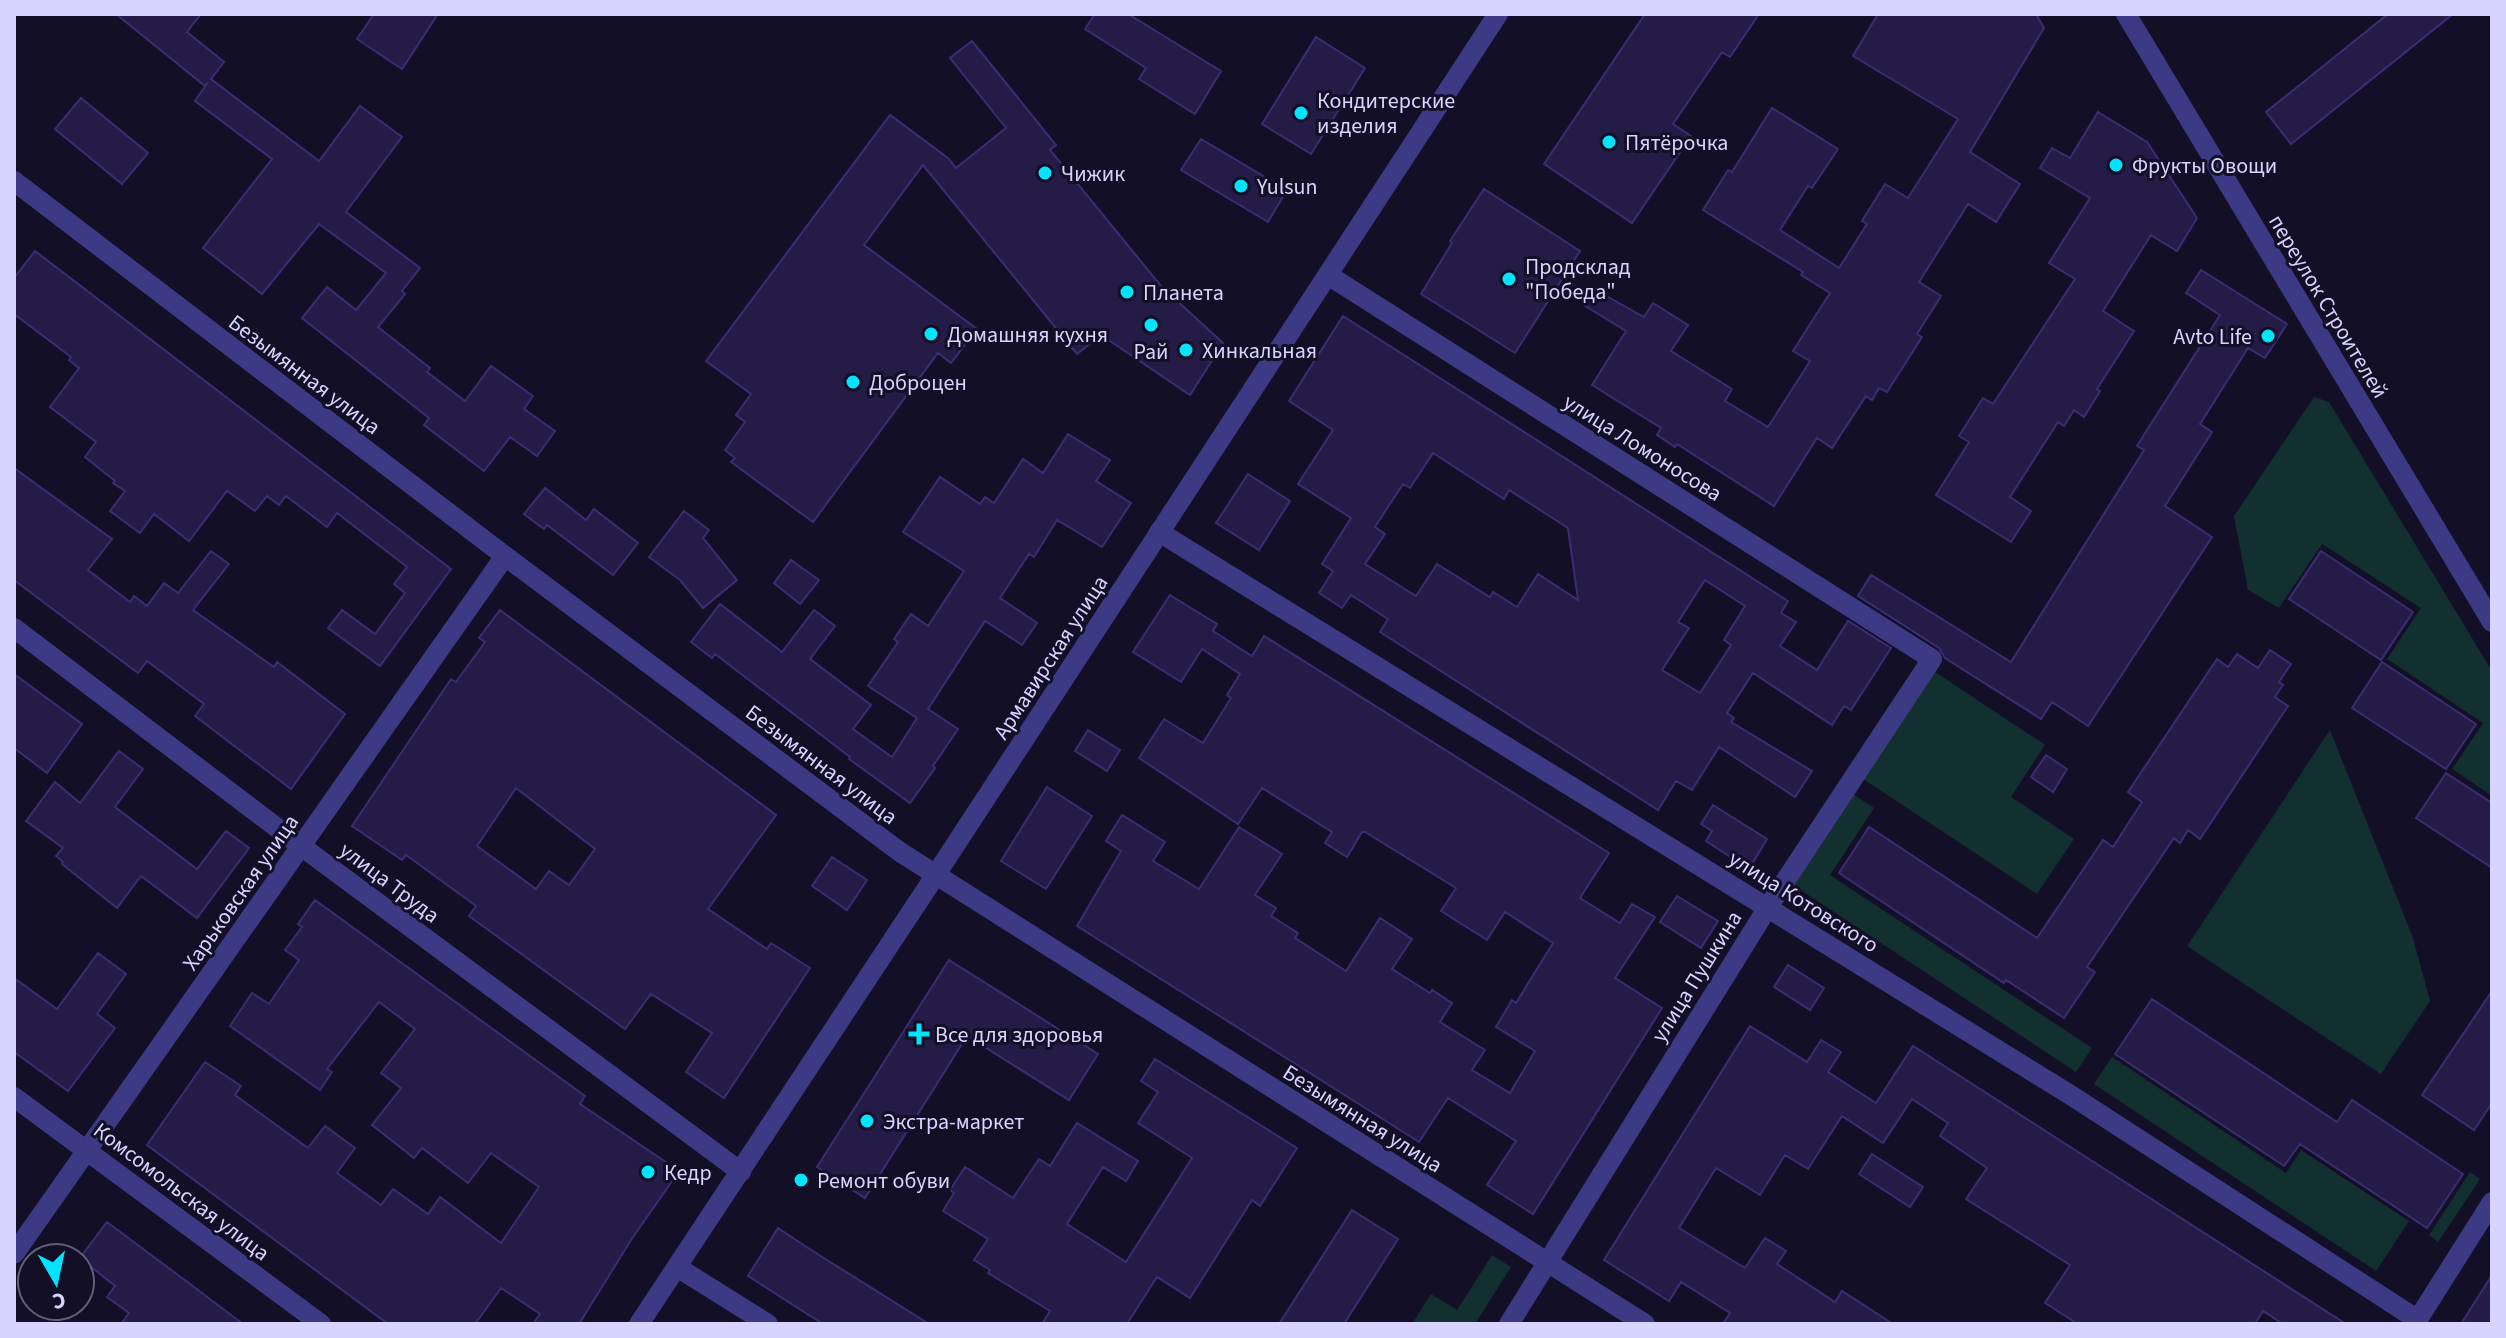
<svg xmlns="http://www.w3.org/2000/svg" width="2506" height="1338" viewBox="0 0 2506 1338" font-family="'Source Sans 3',sans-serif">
  <rect width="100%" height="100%" fill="#130f26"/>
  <path fill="#12302f" d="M2314 397 2329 402 2492 671V796L2452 769 2483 723 2387 659 2421 608 2322 544 2279 608 2248 590 2234 516Z
    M1932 670 2045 745 2011 797 2074 839 2037 894 1860 777Z
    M2330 730 2413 938 2430 1001 2381 1074 2187 946Z
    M1853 794 1874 808 1830 875 2092 1048 2076 1072 1793 885Z
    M2112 1057 2286 1173 2301 1150 2409 1221 2376 1271 2094 1084Z
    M2470 1172 2480 1179 2438 1242 2429 1235Z
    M1492 1255 1511 1267 1475 1324H1412L1431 1294 1457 1310Z"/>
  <path fill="#241b47" stroke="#3b2d73" stroke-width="2" fill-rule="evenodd" d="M116 14H201L187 32 224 62 211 79 319 161 360 106 402 137 346 212 420 268 402 291 405 294 378 327 430 368 427 372 465 401 491 366 533 396 524 409 555 431 537 456 510 437 484 471 424 425 429 418 302 318 327 287 356 310 386 273 319 224 262 294 203 248 272 159 195 101 208 82 205 86Z
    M374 14H438L402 69 357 39Z
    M1095 14H1128L1221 71 1195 114 1139 79 1146 68 1085 29Z
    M1645 14H1759L1730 57 1722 52 1673 124 1691 136 1632 223 1544 164Z
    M1878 14H2036L2044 28 1970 152 2020 184 1996 222 1968 204 1919 282 1941 296 1917 334 1922 337 1887 392 1879 388 1872 400 1866 396 1832 448 1817 438 1774 506 1677 444 1675 447 1657 435 1661 428 1592 385 1626 331 1582 304 1592 288 1644 317 1653 303 1688 325 1671 351 1732 389 1725 401 1768 427 1810 361 1793 351 1830 293 1801 275 1803 272 1703 210 1728 170 1732 172 1772 108 1838 149 1812 188 1808 186 1780 230 1839 268 1867 224 1862 221 1885 184 1908 198 1958 119 1853 56Z
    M2388 14H2453L2291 144 2266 112Z
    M1316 37 1365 68 1311 154 1262 124Z
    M972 41 1056 145 1050 150 1161 286 1223 343 1190 395 1101 335 1077 354 923 165 864 245 977 329 951 363 938 353 813 522 731 462 735 458 725 450 745 422 736 415 751 394 706 361 890 115 948 158 956 168 1006 128 950 58Z
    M81 98 148 153 122 184 55 129Z
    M2098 112 2147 142 2197 218 2177 251 2151 235 2103 311 2134 331 2097 389 2100 391 2084 417 2074 410 2064 426 2058 422 2010 497 2031 511 2011 542 1936 495 1969 442 1959 436 1983 398 1993 404 2075 279 2049 263 2090 198 2040 168 2052 148 2070 158Z
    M1201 139 1287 190 1268 222 1181 170Z
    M1484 189 1580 251 1515 353 1421 294 1452 243 1450 241Z
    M35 251 451 569 380 666 328 628 342 610 375 634 405 593 394 584 407 567 337 513 327 527 286 496 279 505 267 496 255 511 227 491 189 541 154 514 140 533 110 511 125 491 113 483 115 481 85 457 96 442 50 407 79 368 69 360 71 357 14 314V278Z
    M2201 270 2287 324 2265 358 2248 348 2200 424 2212 432 2165 506 2212 537 2088 726 2052 702 2041 719 1945 658 1939 648 1858 596 1871 575 2011 662 2144 450 2137 446 2220 315 2186 293Z
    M1343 316 1788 601 1781 613 1796 622 1780 646 1817 670 1848 621 1891 648 1851 710 1844 706 1832 725 1753 673 1727 713 1734 718 1731 722 1812 771 1795 797 1719 747 1692 790 1676 781 1658 810 1380 632 1388 619 1351 595 1342 608 1319 593 1333 571 1322 564 1351 518 1298 484 1333 430 1289 401ZM1433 453 1504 499 1509 490 1568 528 1578 600 1538 574 1517 607 1493 592 1490 597 1437 564 1416 596 1365 564 1385 534 1375 527 1403 484 1410 488ZM1705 580 1745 606 1724 640 1731 645 1700 693 1662 670 1689 628 1678 622Z
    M1068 434 1110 460 1096 481 1131 503 1102 547 1057 520 1034 557 1029 554 1000 598 1037 623 1022 645 985 621 928 709 958 729 933 766 935 768 910 803 849 759 850 757 715 654 712 658 691 642 720 604 782 652 814 610 835 626 810 659 871 705 853 729 892 757 917 718 868 686 898 642 894 639 911 614 928 626 964 571 903 532 940 477 980 504 985 497 994 503 1023 459 1043 473Z
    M14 468 112 539 88 570 130 602 134 596 147 606 164 583 178 593 211 551 229 564 193 610 274 667 277 662 345 714 291 789 195 716 204 704 147 661 138 673 14 580Z
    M1248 474 1290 501 1259 550 1216 523Z
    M545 488 586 520 594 509 638 543 613 575 547 525 544 529 524 514Z
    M684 511 709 530 703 538 737 580 703 608 680 580 649 557Z
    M2321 551 2413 612 2381 660 2289 599Z
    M791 560 819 580 800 604 774 583Z
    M1170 595 1217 624 1213 631 1252 656 1264 636 1609 853 1580 898 1620 923 1632 904 1655 917 1615 978 1662 1008 1533 1214 1487 1185 1516 1141 1448 1098 1419 1142 1077 926 1121 851 1106 841 1122 815 1165 842 1153 861 1199 889 1239 827 1282 854 1255 895 1276 908 1271 916 1298 933 1295 938 1346 971 1380 918 1412 939 1392 969 1430 993 1432 990 1452 1003 1440 1022 1485 1050 1472 1070 1510 1093 1535 1051 1496 1027 1512 1000 1516 1003 1553 943 1505 912 1487 940 1441 911 1456 888 1365 832H1362L1347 857 1325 843 1332 832 1262 788 1238 824 1139 758 1164 719 1203 743 1231 698 1227 695 1240 674 1202 649 1181 682 1133 652Z
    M500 610 776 815 708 909 767 949 771 943 810 968 724 1098 686 1072 712 1033 651 994 625 1029 469 916 476 906 406 855 402 860 352 826 451 679 456 682 485 642 479 638ZM516 788 595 849 569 885 549 871 536 889 477 846Z
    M2270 650 2291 664 2279 682 2283 685 2275 697 2288 706 2200 839 2188 830 2180 843 2174 838 2087 967 2095 972 2064 1018 2006 980 2004 983 1839 873 1869 827 2037 938 2103 840 2113 847 2142 802 2128 792 2217 659 2228 667 2237 654 2258 668Z
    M2382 662 2476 724 2446 769 2352 708Z
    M14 674 82 724 47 773 14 748Z
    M1088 730 1120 750 1107 771 1075 751Z
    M119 751 143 769 115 807 197 869 226 831 249 848 197 918 141 876 117 908 62 864 63 862 56 856 63 848 26 821 55 782 80 803Z
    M2046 755 2067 769 2053 792 2031 777Z
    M2446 773 2492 803V868L2416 818Z
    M1047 787 1092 816 1046 889 1001 861Z
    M1713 805 1767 839 1749 869 1706 841 1712 831 1701 824Z
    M832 857 867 880 847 910 812 886Z
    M1677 896 1718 921 1701 948 1660 922Z
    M315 900 585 1096 580 1104 679 1171 631 1240 579 1324H533L540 1314 501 1288 475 1324H388L147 1145 205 1062 241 1086 235 1095 308 1148 325 1126 355 1148 337 1173 381 1205 393 1189 428 1214 440 1197 501 1243 539 1187 491 1153 468 1183 422 1148 414 1158 372 1125 401 1088 381 1073 415 1029 379 1002 327 1069 332 1072 320 1090 230 1026 252 993 269 1004 299 960 285 950 302 927 298 924Z
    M98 953 126 974 97 1014 115 1028 68 1091 14 1052V978L57 1009Z
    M949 960 1098 1054 1069 1100 967 1036 865 1198 817 1167Z
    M1788 965 1824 988 1810 1010 1774 987Z
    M2492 991V1103L2474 1130 2422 1095Z
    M2152 999 2337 1122 2352 1100 2463 1174 2427 1228 2300 1144 2284 1166 2115 1054Z
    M1750 1026 1807 1062 1821 1040 1841 1052 1828 1072 1876 1103 1913 1046 2346 1324H2283L2263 1311 2255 1324H2078L2045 1303 2070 1265 1966 1199 1987 1168 1940 1136 1948 1123 1912 1099 1883 1143 1842 1116 1808 1169 1785 1155 1760 1195 1716 1168 1679 1228 1745 1268 1765 1238 1786 1251 1777 1264 1835 1302 1842 1291 1893 1324H1723L1730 1313 1681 1282 1669 1301 1604 1260Z
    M1155 1059 1297 1148 1260 1206 1252 1200 1190 1298 1157 1277 1127 1324H1042L1050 1311 988 1273 990 1270 974 1260 988 1239 943 1211 954 1193 950 1190 965 1167 1013 1198 1039 1159 1050 1166 1077 1123 1138 1161 1126 1181 1103 1167 1067 1224 1126 1262 1192 1158 1138 1123 1158 1092 1141 1081Z
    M1872 1154 1923 1187 1910 1207 1859 1174Z
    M1352 1210 1398 1239 1344 1324H1279Z
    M107 1222 190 1284 243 1324H121L129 1313 107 1297 115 1286 80 1258Z
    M778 1228 808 1248 929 1324H823L748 1276Z
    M2492 1275V1324H2461Z"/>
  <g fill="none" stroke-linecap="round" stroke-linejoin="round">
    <path stroke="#3d3a85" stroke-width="20" d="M14 181 505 556 900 852 1645 1324
      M1328 275 1932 659 1768 907 1509 1324
      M1159 532 2069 1094 2418 1320
      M14 628 301 846 741 1172
      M14 1097 321 1324
      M14 1254 505 556
      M677 1267 768 1324
      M2415 1324 2492 1202"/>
    <path stroke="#3d3a85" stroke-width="20" d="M2126 14 2492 622
      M639 1324 935 876 1498 14"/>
  </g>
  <g fill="#00e5ff" stroke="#130f26" stroke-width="3">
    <circle cx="1301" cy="113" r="8"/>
    <circle cx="1609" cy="142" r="8"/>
    <circle cx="2116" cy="165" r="8"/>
    <circle cx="1045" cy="173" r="8"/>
    <circle cx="1241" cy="186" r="8"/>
    <circle cx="1509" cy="279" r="8"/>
    <circle cx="1127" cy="292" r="8"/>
    <circle cx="1151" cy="325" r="8"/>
    <circle cx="931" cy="334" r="8"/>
    <circle cx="2268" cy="336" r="8"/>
    <circle cx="1186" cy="350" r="8"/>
    <circle cx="853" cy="382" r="8"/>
    <path d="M915 1022h8v8h8v8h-8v8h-8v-8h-8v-8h8z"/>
    <circle cx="867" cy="1121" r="8"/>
    <circle cx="648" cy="1172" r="8"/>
    <circle cx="801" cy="1180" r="8"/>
  </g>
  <g text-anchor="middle" stroke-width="6" stroke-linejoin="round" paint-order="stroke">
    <g font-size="22" fill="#d9d4ff" stroke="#130f26" text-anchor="start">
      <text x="1317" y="108">Кондитерские<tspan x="1317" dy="25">изделия</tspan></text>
      <text x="1625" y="150">Пятёрочка</text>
      <text x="2132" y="173">Фрукты Овощи</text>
      <text x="1061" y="181">Чижик</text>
      <text x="1257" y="194">Yulsun</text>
      <text x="1525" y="274">Продсклад<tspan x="1525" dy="25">"Победа"</tspan></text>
      <text x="1143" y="300">Планета</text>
      <text x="947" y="342">Домашняя кухня</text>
      <text x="2252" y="344" text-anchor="end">Avto Life</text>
      <text x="1202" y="358">Хинкальная</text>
      <text x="1151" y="359" text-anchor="middle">Рай</text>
      <text x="869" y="390">Доброцен</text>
      <text x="935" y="1042">Все для здоровья</text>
      <text x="883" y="1129">Экстра-маркет</text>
      <text x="664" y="1180">Кедр</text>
      <text x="817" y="1188">Ремонт обуви</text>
    </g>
    <g font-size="22" fill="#d9d4ff" stroke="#130f26">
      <text transform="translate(2329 306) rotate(59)" y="8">переулок Строителей</text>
      <text transform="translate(305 374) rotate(37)" y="8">Безымянная улица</text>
      <text transform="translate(1643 447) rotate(32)" y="8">улица Ломоносова</text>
      <text transform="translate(1050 657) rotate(-57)" y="8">Армавирская улица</text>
      <text transform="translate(822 764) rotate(37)" y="8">Безымянная улица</text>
      <text transform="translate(390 882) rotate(37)" y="8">улица Труда</text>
      <text transform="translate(240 892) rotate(-55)" y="8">Харьковская улица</text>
      <text transform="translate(1804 901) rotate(32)" y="8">улица Котовского</text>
      <text transform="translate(1696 976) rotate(-58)" y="8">улица Пушкина</text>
      <text transform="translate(1363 1118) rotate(32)" y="8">Безымянная улица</text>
      <text transform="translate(182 1191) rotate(37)" y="8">Комсомольская улица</text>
    </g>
  </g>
  <rect width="2506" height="1338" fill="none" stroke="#d9d4ff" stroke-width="32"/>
  <g transform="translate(56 1282) rotate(171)"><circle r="38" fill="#130f26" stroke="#625e7d" stroke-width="2"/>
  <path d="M0-6L14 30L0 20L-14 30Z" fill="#00e5ff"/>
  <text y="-12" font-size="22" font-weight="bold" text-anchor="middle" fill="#d9d4ff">С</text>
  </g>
</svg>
